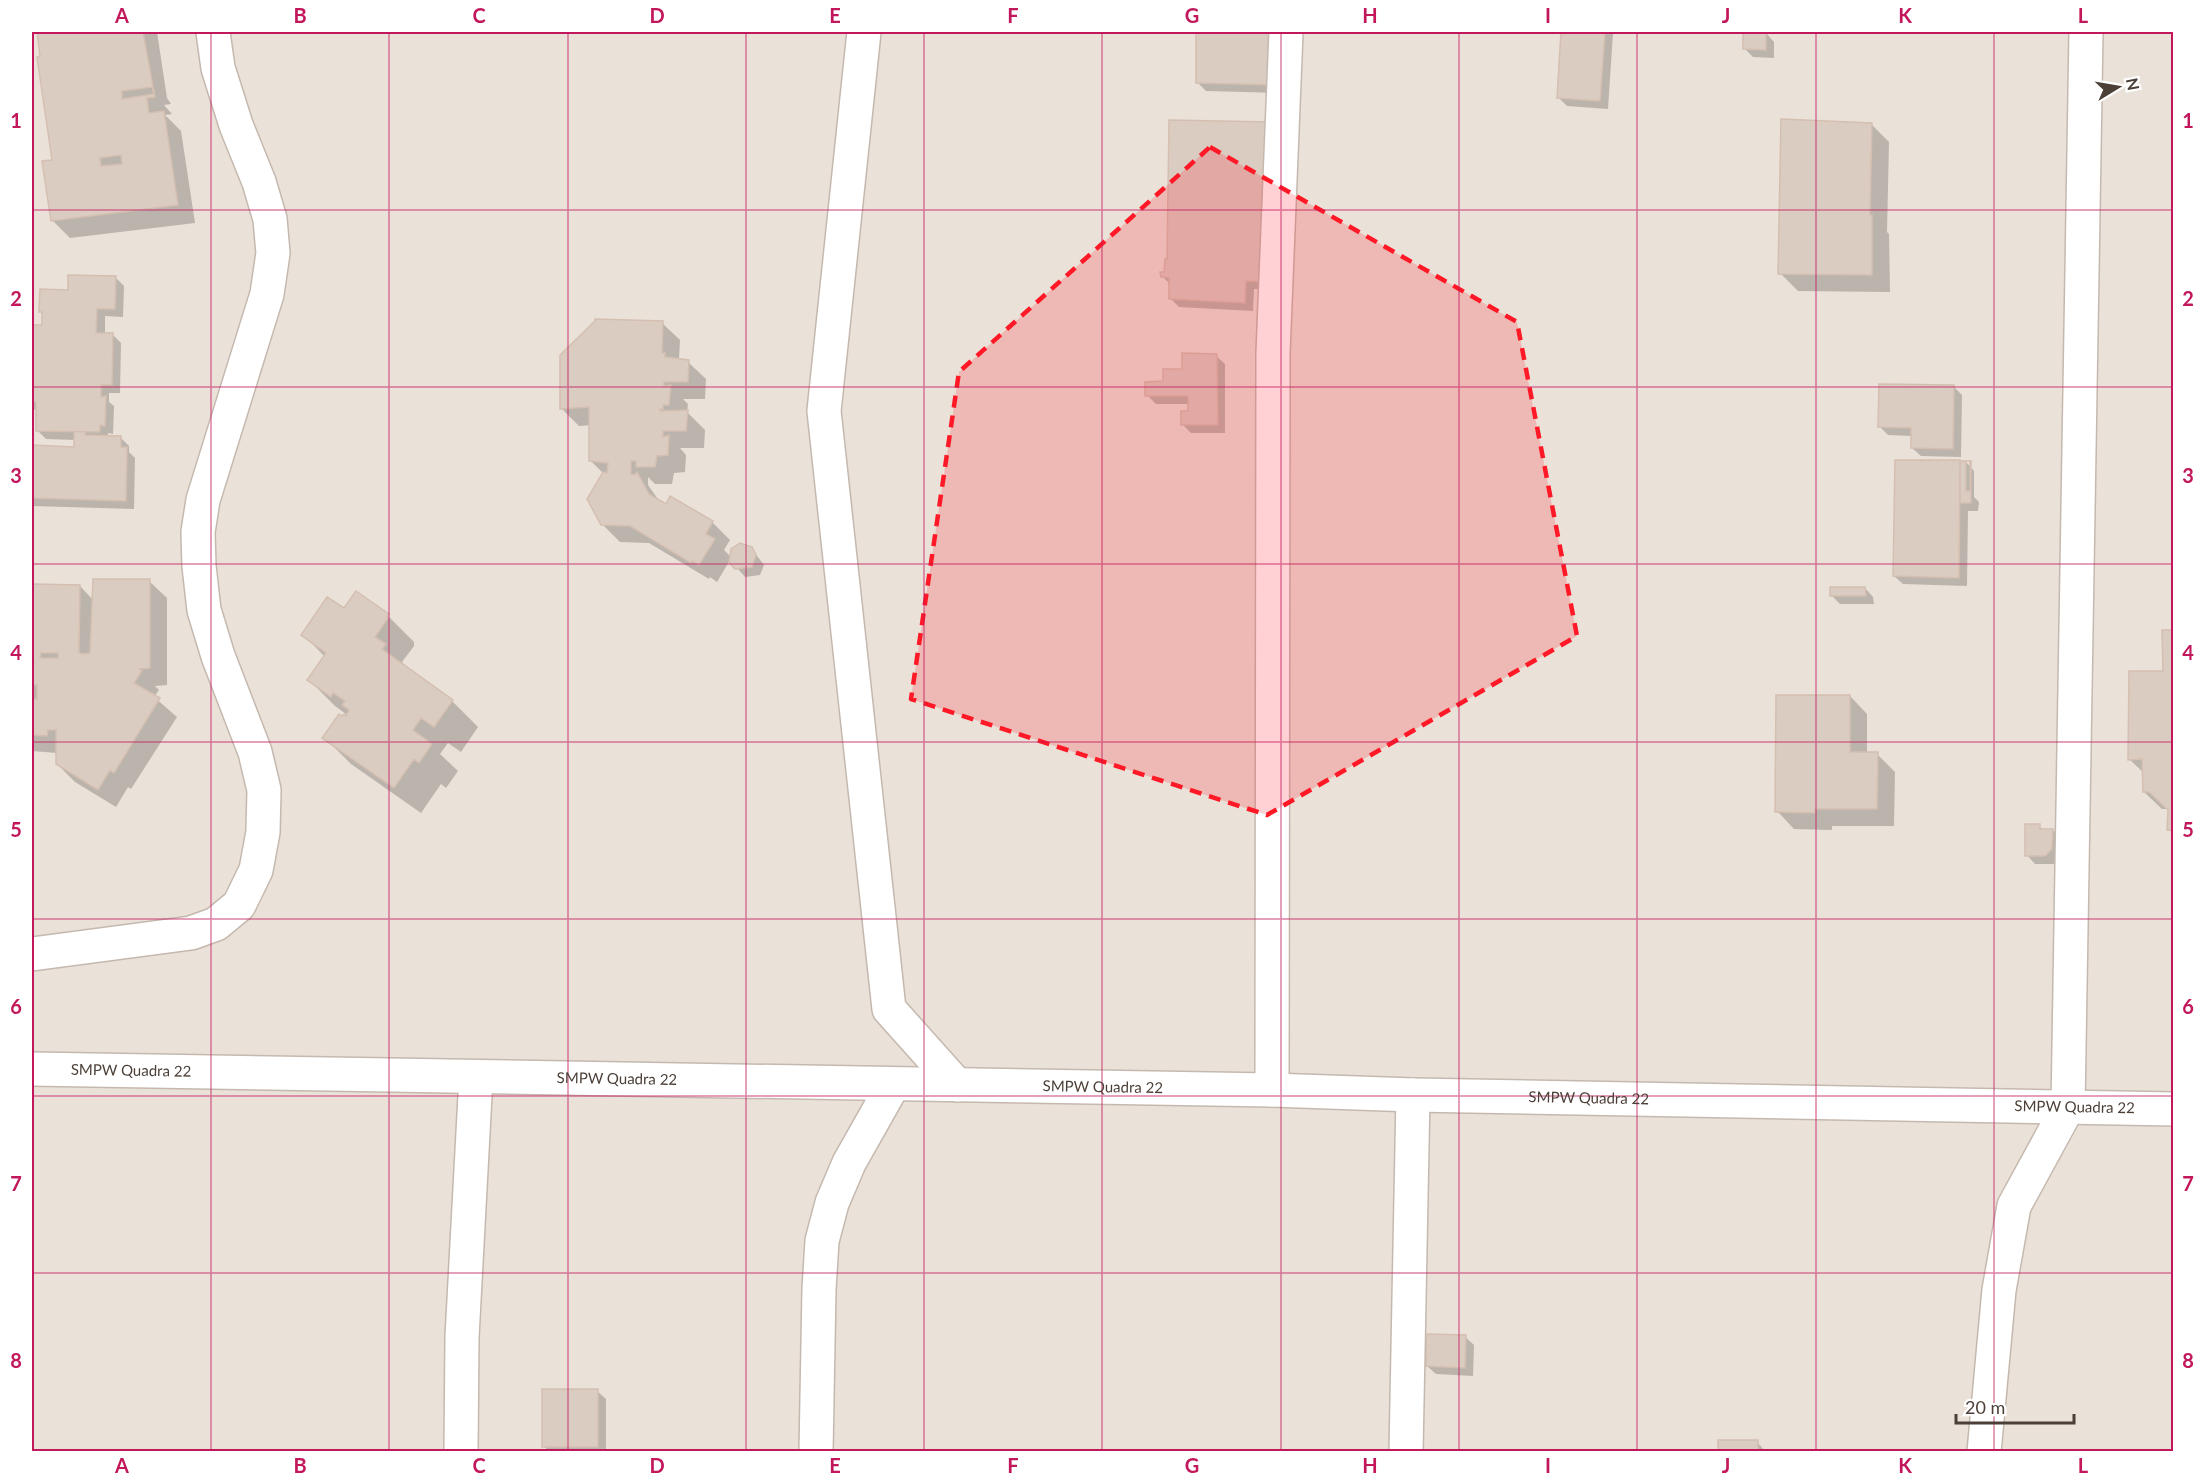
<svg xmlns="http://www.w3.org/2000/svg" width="2205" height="1483" viewBox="0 0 2205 1483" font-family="Lato,sans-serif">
  <rect width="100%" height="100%" fill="#f6f0ea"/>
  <path fill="#eae1d8" d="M32 32H2173V1451H32Z"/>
  <path fill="#0003" d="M38 32H157L167 98 171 104 164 105 172 114 165 115 181 131 195 223 70 238 53 221 54 161Z
    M1197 32H1282L1286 93 1206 91 1197 82Z
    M1563 32H1611L1613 33 1608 109 1567 106 1558 97Z
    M1766 33 1774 42V58L1753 57 1744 48Z
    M1170 121 1280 290 1254 289 1253 311 1179 307 1170 298 1171 285 1162 276 1169 261Z
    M1871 124 1889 142 1887 232 1889 234 1890 292 1798 291 1780 273Z
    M115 277 124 286 123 317 105 316V334H112L121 343 120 393H109V402L114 406 113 434 108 433V437L121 438 129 446V452L135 458 134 509 32 506V447L75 448V440L46 439 38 431V410L32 409V326L43 327 44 314 41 311 69 291Z
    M662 323 680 340 679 360 688 362 706 379 705 399H683L688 404 687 412 705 430 704 448H680L686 455 685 472 674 473 672 484H655L648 477V485L660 502 666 506 670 498 713 523 730 540 724 550 731 557 751 548 764 565 760 575 745 577 730 560 717 582 710 577 709 579 649 543 620 542 602 524 604 474 591 461V425L579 426 562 409Z
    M1216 356 1225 364V433H1191L1183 425 1189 413V404H1156L1147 395 1183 371Z
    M1954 387 1962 395 1961 457 1921 456 1912 448V436L1888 435 1880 427Z
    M1897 461 1966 462 1974 471V497L1979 502 1978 511H1968L1967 586 1903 584 1894 576Z
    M149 581 167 598V685L155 686 159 690 154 697 177 717 131 789 128 787 116 807 75 782 57 764V753L32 751V585L80 586 93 600Z
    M1865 588 1873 597 1874 604H1840L1832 596Z
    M357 593 388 616 414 642V646L402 662 411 672 452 701 478 727 461 752 448 743 440 754 458 771 446 788 441 784 421 813 351 764 324 737 346 714 335 706 309 680 325 657 303 634 344 610Z
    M2174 631V834L2169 830V809H2162L2144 792V773L2129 759 2164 673Z
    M1850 696 1867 714V754H1877L1895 772 1894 826H1832V830L1794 829 1777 811Z
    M2039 826 2043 830H2053L2061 839 2060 858 2054 864H2035L2027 855Z
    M1465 1337 1474 1345 1473 1376 1436 1374 1427 1366Z
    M32 1376 34 1409H32Z
    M597 1391 606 1399V1452H549L544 1446Z
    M1757 1442 1766 1452H1719Z"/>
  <path fill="#dbccc2" stroke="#d4bfb1" stroke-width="1.5" fill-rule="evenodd" d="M37 32H143L155 97 147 98 149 113 164 111 178 205 51 221 42 161 52 160 37 57 40 56ZM152 87 154 94 122 99V91ZM121 155 122 164 101 166 100 158Z
    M1196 32H1279L1278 85 1196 83Z
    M1561 32H1605L1600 101 1557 98Z
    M1743 32H1766V50L1743 49Z
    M1781 119 1872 123 1870 215H1872V275L1778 274Z
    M1169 120 1277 122 1272 282 1246 281 1245 303 1169 299V278L1161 277 1160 272H1164L1165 259H1167Z
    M68 275 116 276 115 309H97L96 333H113L112 385H101V397L106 396 105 426 100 425V432L36 431V402H32V325H42V312H39L40 289 68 290Z
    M595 319 663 321 662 353H665V357L689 360 688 382H664V386L671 385 669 405H663V409H660V411L688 410 686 431H663V437L669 435 668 455 657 456 655 467H636V461H631V474L635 475 637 472 649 494 666 504 670 496 713 521 706 534 715 539 699 565 692 561 691 563 630 526 601 525 587 499 603 472 607 473 608 463 589 461V407L560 409V355L595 321Z
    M1182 353 1217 354 1218 425H1181V411H1188V396H1145V382L1163 381V369H1182Z
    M1879 384 1954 385 1953 449 1911 448V428L1878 427Z
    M74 432H86L85 435 121 436V447H127L126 501 32 498V445L74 447Z
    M1895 460H1960L1959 578 1893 576Z
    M1960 461H1971V503H1960ZM1966 461H1970V491H1966Z
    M740 543 752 547 756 555 752 567 735 569 729 562 731 549Z
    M93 579H150V668L139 669 142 671 134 683 160 698 114 773 110 770 98 790 56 764V730H48L47 736 32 735V699H37V685H32V584L80 585 79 652 82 654 90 653ZM41 653H58V658H40Z
    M1830 587H1865L1866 596H1830Z
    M356 591 389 614 387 617 388 618 375 637 386 644 382 649 453 700 434 727 421 718 413 730 432 744 419 763 414 759 394 788 322 738 339 714 342 716 344 714 346 716 349 710 342 705 345 701 333 693 331 697 307 680 326 653 301 635 327 597 344 608Z
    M2162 630H2174V830H2167L2168 810 2149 792H2143L2142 759 2128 760 2129 671H2163Z
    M1776 695H1850V752H1878L1877 809H1815V813L1775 812Z
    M2025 824H2040V829H2053L2052 849 2045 856H2025Z
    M1426 1334 1466 1335 1465 1368 1426 1366Z
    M542 1389H598V1447H542Z
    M1718 1440H1758V1452H1718Z"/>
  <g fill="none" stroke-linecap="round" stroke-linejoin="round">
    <defs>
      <g id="minor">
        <path d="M864 32 824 411 889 1009 957 1085"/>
        <path d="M32 954 191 933 216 924 239 905 256 870 263 832 264 790 255 752 218 656 204 610 199 566 198 532 203 500 267 294 273 253 270 219 259 182 236 125 218 68 213 32"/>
        <path id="s1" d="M32 1069 1272 1090 1413 1095 2174 1109"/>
        <path d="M1272 1090 1273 353 1286 32"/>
        <path d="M461 1452 462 1337 476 1077"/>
        <path d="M816 1452 819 1289 822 1241 832 1203 849 1163 893 1085"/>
        <path d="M1406 1452 1413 1095"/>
        <path d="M1984 1452 1999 1290 2014 1206 2068 1107 2086 32"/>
      </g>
    </defs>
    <use href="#minor" stroke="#c5b9af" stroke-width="36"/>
    <use href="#minor" stroke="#fff" stroke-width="33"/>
  </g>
  <path fill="#ff1826" fill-opacity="0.2" stroke="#ff1826" stroke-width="4.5" stroke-dasharray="12 8" stroke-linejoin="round" d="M1210 147 1517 322 1577 636 1267 815 911 699 959 372Z"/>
  <path fill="none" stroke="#c2185b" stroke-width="1.5" stroke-opacity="0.55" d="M211 32V1452M389 32V1452M568 32V1452M746 32V1452M924 32V1452M1102 32V1452M1281 32V1452M1459 32V1452M1637 32V1452M1816 32V1452M1994 32V1452M32 210H2174M32 387H2174M32 564H2174M32 742H2174M32 919H2174M32 1096H2174M32 1273H2174"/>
  <g text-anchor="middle" stroke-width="5" stroke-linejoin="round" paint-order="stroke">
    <g font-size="15" fill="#4b3f37" stroke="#fff">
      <text dy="5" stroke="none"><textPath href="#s1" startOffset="99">SMPW Quadra 22</textPath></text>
      <text dy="5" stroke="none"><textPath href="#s1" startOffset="585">SMPW Quadra 22</textPath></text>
      <text dy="5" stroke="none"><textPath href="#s1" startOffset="1071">SMPW Quadra 22</textPath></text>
      <text dy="5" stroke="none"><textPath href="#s1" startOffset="1557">SMPW Quadra 22</textPath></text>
      <text dy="5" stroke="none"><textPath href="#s1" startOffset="2043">SMPW Quadra 22</textPath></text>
    </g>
  </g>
  <rect width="2205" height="1483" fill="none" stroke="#ffffff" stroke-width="66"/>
  <g transform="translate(2118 87) rotate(79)" stroke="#ffffff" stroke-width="4.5" paint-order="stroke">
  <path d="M0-4.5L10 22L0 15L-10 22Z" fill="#4b3f37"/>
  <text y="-9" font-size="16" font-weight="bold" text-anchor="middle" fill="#4b3f37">N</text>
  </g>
  <path d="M1956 1414v9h118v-9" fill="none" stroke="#4b3f37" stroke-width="3"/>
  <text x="1965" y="1414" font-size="18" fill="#4b3f37" stroke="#ffffff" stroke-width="4.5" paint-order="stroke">20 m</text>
  <rect x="33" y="33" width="2139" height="1417" fill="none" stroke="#c2185b" stroke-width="2"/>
  <g font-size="20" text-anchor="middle" font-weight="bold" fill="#c2185b">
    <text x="122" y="23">A</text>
    <text x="300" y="23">B</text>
    <text x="479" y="23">C</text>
    <text x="657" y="23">D</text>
    <text x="835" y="23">E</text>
    <text x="1013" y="23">F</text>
    <text x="1192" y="23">G</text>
    <text x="1370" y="23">H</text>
    <text x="1548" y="23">I</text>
    <text x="1726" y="23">J</text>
    <text x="1905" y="23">K</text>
    <text x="2083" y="23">L</text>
    <text x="16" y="128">1</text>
    <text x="2188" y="128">1</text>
    <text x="16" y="306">2</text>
    <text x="2188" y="306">2</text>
    <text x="16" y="483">3</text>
    <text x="2188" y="483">3</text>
    <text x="16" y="660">4</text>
    <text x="2188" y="660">4</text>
    <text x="16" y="837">5</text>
    <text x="2188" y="837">5</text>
    <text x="16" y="1014">6</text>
    <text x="2188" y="1014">6</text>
    <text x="16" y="1191">7</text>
    <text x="2188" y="1191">7</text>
    <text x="16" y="1368">8</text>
    <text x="2188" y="1368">8</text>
    <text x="122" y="1473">A</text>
    <text x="300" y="1473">B</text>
    <text x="479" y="1473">C</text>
    <text x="657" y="1473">D</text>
    <text x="835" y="1473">E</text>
    <text x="1013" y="1473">F</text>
    <text x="1192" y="1473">G</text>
    <text x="1370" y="1473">H</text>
    <text x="1548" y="1473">I</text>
    <text x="1726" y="1473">J</text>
    <text x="1905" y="1473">K</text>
    <text x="2083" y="1473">L</text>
  </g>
</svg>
